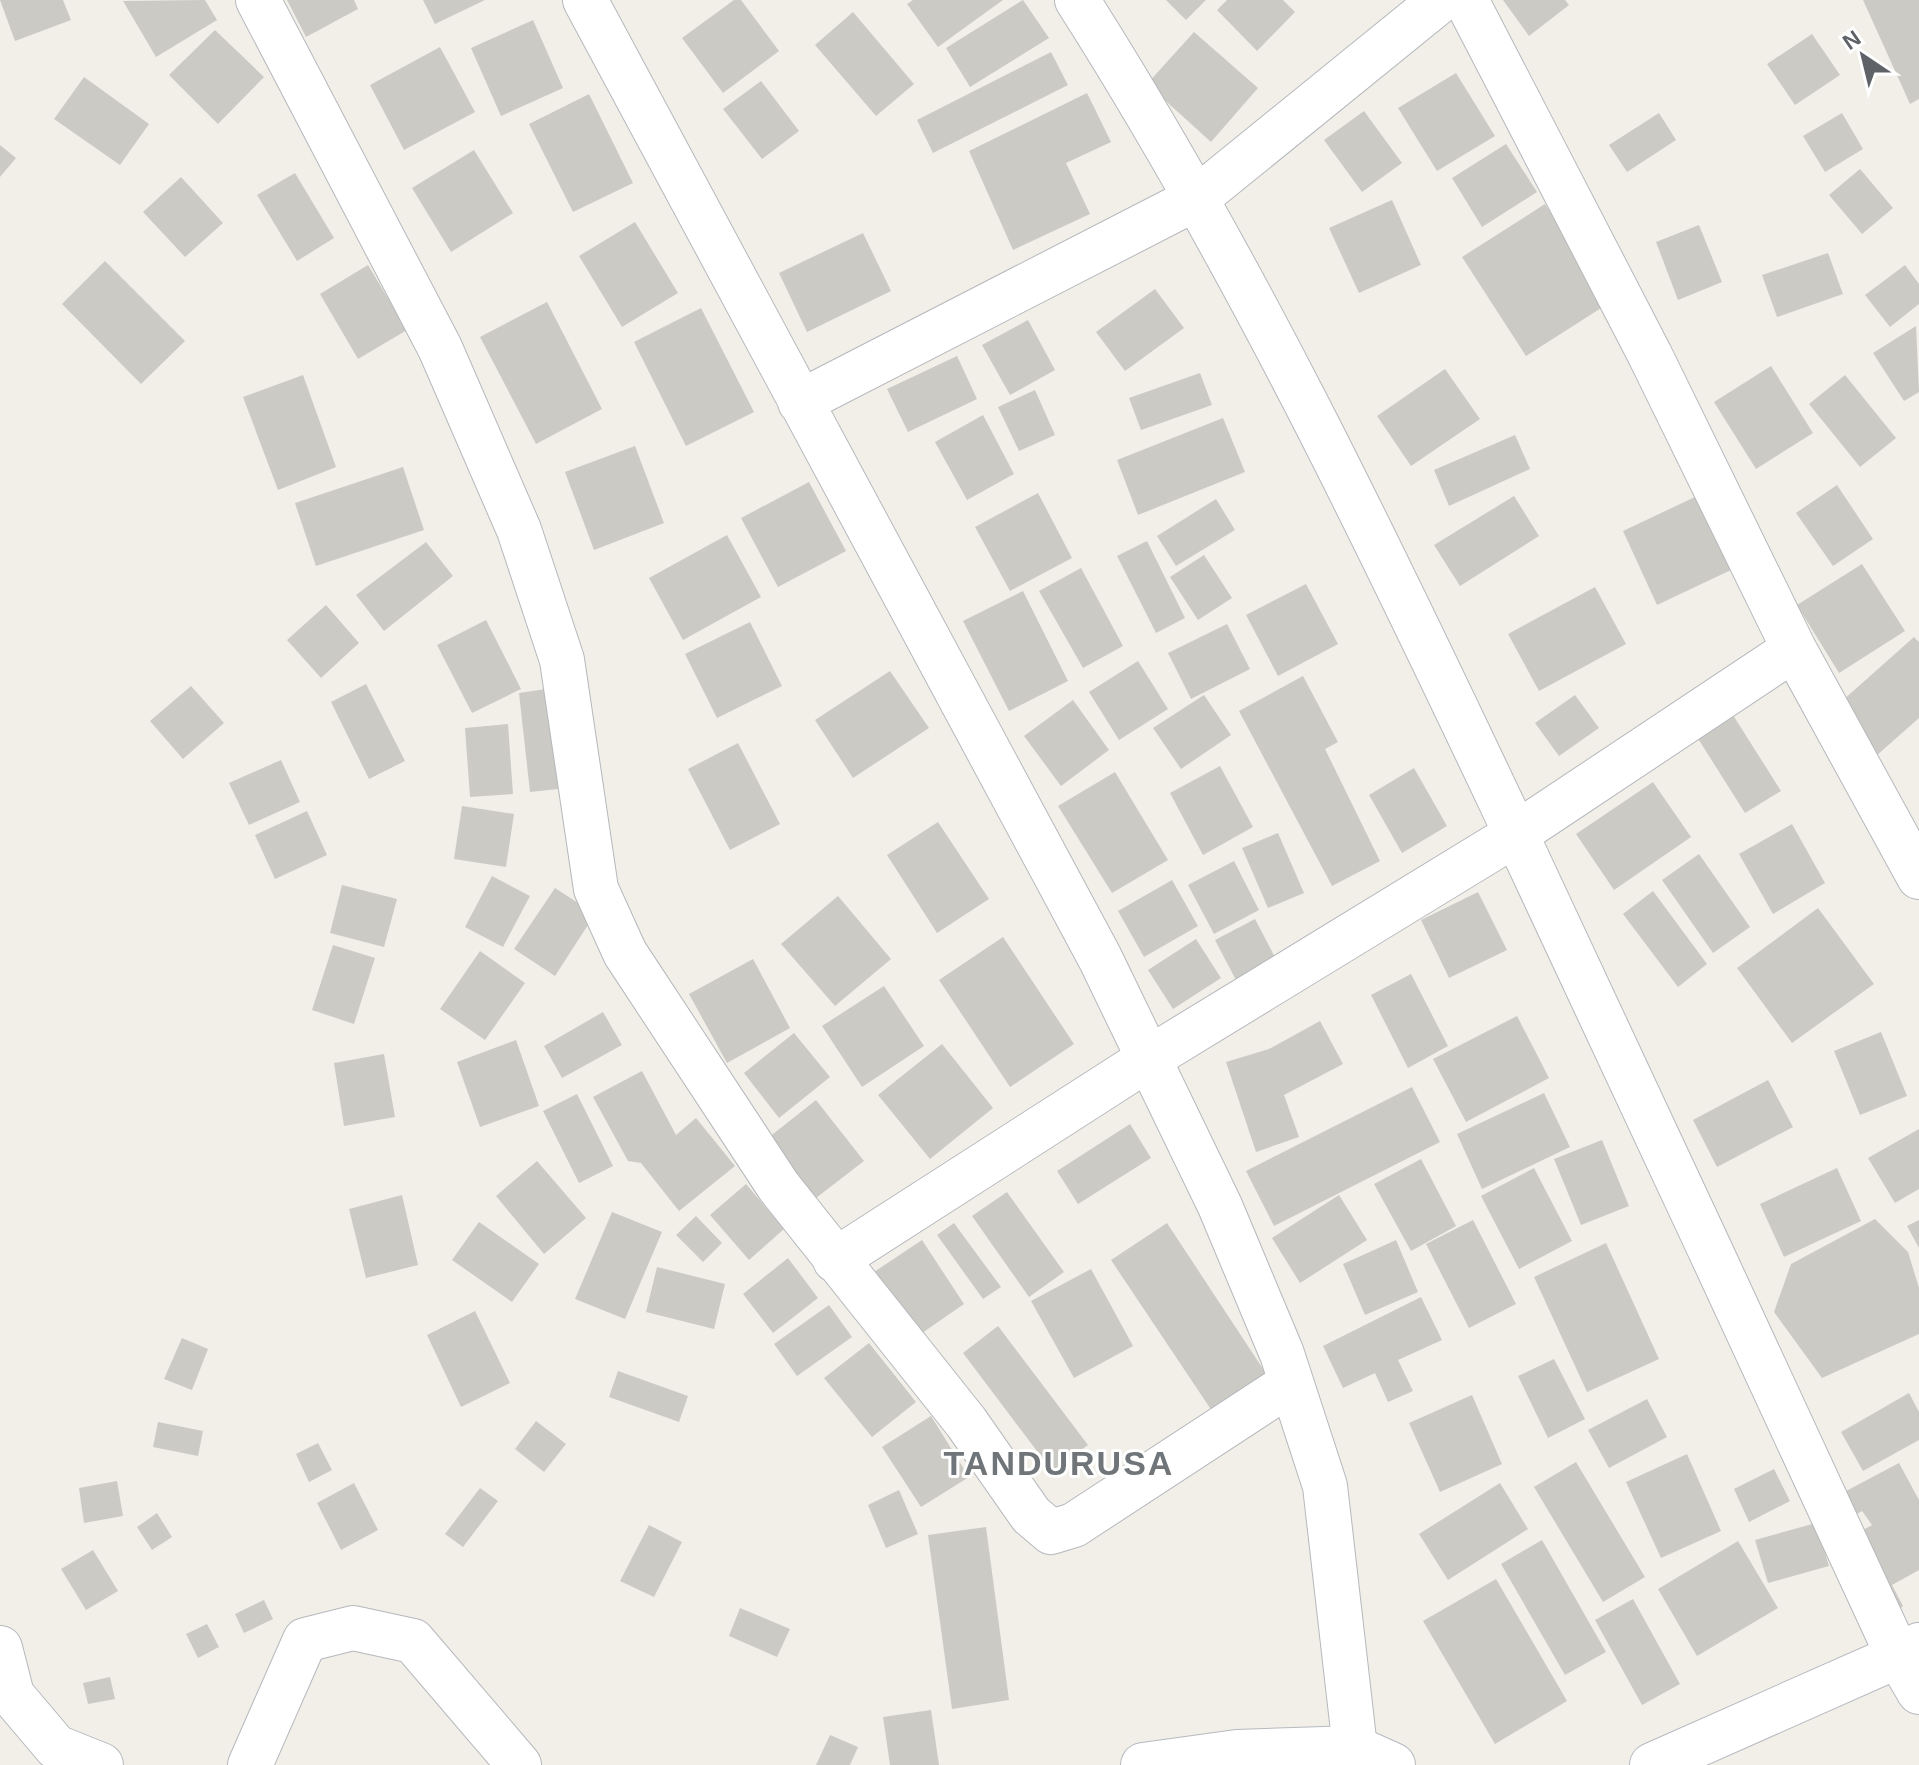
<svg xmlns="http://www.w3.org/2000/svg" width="1919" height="1765" viewBox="0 0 1919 1765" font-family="Helvetica,sans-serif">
  <rect width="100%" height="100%" fill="#f1efe8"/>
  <path fill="#cccac5" d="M0 0H63L71 20 15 41Z
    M205 0 217 20 156 57 123 1Z
    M287 0H354L358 9 306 37Z
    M423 0H485L435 24Z
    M734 0H741L779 51 723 93 682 38Z
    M913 0H1003L938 47 907 4Z
    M1023 0 1049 38 970 87 946 48Z
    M1166 0H1206L1186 20Z
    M1227 0H1283L1295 12 1257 51 1217 10Z
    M1503 0H1565L1569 5 1529 36Z
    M1863 0H1919V99L1910 104Z
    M853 12 914 84 876 116 815 45Z
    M533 20 563 88 501 116 471 48Z
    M215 30 264 77 218 124 169 75Z
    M1194 32 1258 88 1211 142 1147 84Z
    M1812 34 1840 75 1795 105 1767 64Z
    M440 47 475 112 404 150 370 85Z
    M1051 52 1068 85 933 153 917 120Z
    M1456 73 1495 136 1437 171 1398 108Z
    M84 77 149 124 120 165 54 119Z
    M761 81 799 131 762 159 723 109Z
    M1087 93 1111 142 1066 163 1090 214 1013 250 969 151Z
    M589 94 633 183 573 212 529 124Z
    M1364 111 1402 163 1362 192 1324 140Z
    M1659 113 1676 140 1627 172 1609 145Z
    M1842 113 1863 149 1825 172 1803 136Z
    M1506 144 1537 192 1482 227 1452 178Z
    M0 145 16 158 0 177Z
    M474 150 513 213 451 252 412 188Z
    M1860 169 1893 208 1862 234 1829 195Z
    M295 173 334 238 297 261 257 195Z
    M181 177 223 223 185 257 143 212Z
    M1392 200 1421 265 1359 293 1329 228Z
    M1545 204 1609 303 1526 356 1462 257Z
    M635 222 678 293 622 327 579 256Z
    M1699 225 1722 282 1678 300 1656 242Z
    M863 233 891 291 807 332 779 273Z
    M1828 253 1843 294 1777 317 1762 275Z
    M105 261 185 341 141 384 62 304Z
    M368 265 407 330 358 359 320 294Z
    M1905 265 1919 284V304L1890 327 1865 295Z
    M1155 289 1184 328 1125 371 1096 332Z
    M547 302 602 409 536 444 480 337Z
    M701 308 754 412 686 446 634 342Z
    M1028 320 1055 370 1010 395 982 345Z
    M1916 326 1919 392 1904 401 1873 353Z
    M957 356 977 399 908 432 887 389Z
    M1771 366 1813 433 1756 469 1714 402Z
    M1445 369 1480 419 1411 466 1377 416Z
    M1200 373 1212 405 1141 430 1129 398Z
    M303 375 336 467 278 490 243 397Z
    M1845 375 1896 438 1860 467 1809 404Z
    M1035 390 1055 435 1019 451 998 407Z
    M983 415 1014 474 967 500 935 442Z
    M1223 418 1245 472 1138 515 1117 460Z
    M1515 435 1530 469 1449 506 1434 470Z
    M635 446 664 523 594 550 565 472Z
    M403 467 424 530 316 566 295 503Z
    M809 482 846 551 778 587 741 518Z
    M1837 485 1873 539 1833 566 1796 513Z
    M1038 493 1072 558 1010 591 975 527Z
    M1514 496 1539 536 1460 586 1434 545Z
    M1697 496 1731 570 1657 605 1623 531Z
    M1216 499 1235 530 1176 566 1157 536Z
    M727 535 761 597 683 640 649 578Z
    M1147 541 1185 618 1156 633 1117 556Z
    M426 542 453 576 384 631 356 595Z
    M1204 555 1232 598 1198 620 1170 577Z
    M1862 564 1905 631 1839 673 1797 605Z
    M1081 568 1123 646 1083 668 1039 591Z
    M1306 584 1338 644 1278 676 1246 615Z
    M1595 587 1626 644 1539 691 1508 634Z
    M1023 591 1068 681 1009 711 963 621Z
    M326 605 359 643 321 678 287 640Z
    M486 620 521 689 472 713 437 645Z
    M750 622 782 686 717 718 685 654Z
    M1227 624 1250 669 1191 699 1168 653Z
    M1914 637 1919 642V718L1876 756 1833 709Z
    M1138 661 1168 709 1119 740 1089 692Z
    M890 671 929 728 853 778 815 720Z
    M1303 676 1338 742 1325 749 1380 861 1332 886 1239 711Z
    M366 684 405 761 369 779 331 702Z
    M191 686 224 723 183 759 150 721Z
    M546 689 558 789 530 792 519 693Z
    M1204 695 1231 735 1181 769 1153 728Z
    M1575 695 1599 728 1559 756 1535 723Z
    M1073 700 1109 750 1061 786 1024 736Z
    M1733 715 1781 791 1745 813 1697 737Z
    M508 724 513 794 470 797 465 728Z
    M738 743 780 824 730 850 688 769Z
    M281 760 300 802 249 825 229 783Z
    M1220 766 1253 827 1203 855 1170 793Z
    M1414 768 1447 826 1402 853 1369 795Z
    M1115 772 1168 860 1112 893 1058 806Z
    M1653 782 1691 837 1614 890 1576 834Z
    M462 806 514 814 506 867 454 859Z
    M307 811 327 855 275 879 255 835Z
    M938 822 989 899 937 933 887 855Z
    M1792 824 1825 883 1773 914 1739 854Z
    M1278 833 1304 893 1268 908 1242 848Z
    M1699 854 1750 927 1713 953 1662 880Z
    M1234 861 1259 910 1214 934 1188 885Z
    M492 876 530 896 503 947 465 927Z
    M1172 880 1198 926 1144 957 1118 911Z
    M342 885 397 899 384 947 330 933Z
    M555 888 595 914 555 976 514 949Z
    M1653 891 1707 964 1678 987 1623 914Z
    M1478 892 1507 950 1449 978 1421 920Z
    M838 896 891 959 835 1006 781 944Z
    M1818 908 1874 984 1792 1043 1737 968Z
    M1255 919 1277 961 1237 982 1215 940Z
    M1003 937 1074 1044 1010 1087 939 980Z
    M1196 939 1221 978 1173 1009 1148 970Z
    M333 945 375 958 354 1024 312 1010Z
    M480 951 525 983 485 1040 440 1009Z
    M753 959 790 1028 727 1063 689 994Z
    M1411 974 1448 1046 1408 1068 1371 995Z
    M884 986 924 1046 862 1087 822 1026Z
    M603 1012 622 1045 562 1078 544 1046Z
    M1517 1016 1549 1078 1466 1122 1433 1059Z
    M1320 1021 1343 1064 1284 1095 1299 1137 1256 1152 1226 1062 1269 1049Z
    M1881 1032 1907 1096 1860 1115 1834 1051Z
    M794 1033 830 1077 779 1118 744 1073Z
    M516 1040 539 1106 480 1127 457 1062Z
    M942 1044 993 1108 930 1159 878 1095Z
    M384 1054 395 1117 344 1126 334 1063Z
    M642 1071 676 1135 696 1118 735 1166 679 1211 641 1163 628 1161 593 1097Z
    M1768 1080 1793 1127 1717 1167 1693 1120Z
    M1412 1087 1440 1142 1274 1226 1246 1171Z
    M1544 1093 1570 1147 1482 1189 1457 1134Z
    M577 1094 613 1166 579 1183 543 1111Z
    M816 1100 864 1161 816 1198 768 1138Z
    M1130 1124 1151 1158 1078 1204 1057 1171Z
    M1919 1129V1189L1895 1203 1868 1158Z
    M1602 1140 1629 1206 1581 1225 1554 1159Z
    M1421 1159 1456 1226 1411 1251 1374 1184Z
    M537 1161 586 1218 544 1254 496 1196Z
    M1534 1168 1572 1241 1519 1269 1481 1196Z
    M1837 1168 1861 1221 1784 1257 1760 1204Z
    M746 1184 784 1229 749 1260 710 1215Z
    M1007 1192 1064 1272 1029 1297 972 1216Z
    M402 1195 418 1265 366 1278 349 1209Z
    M1339 1195 1367 1240 1300 1283 1272 1238Z
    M612 1212 662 1232 625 1319 575 1299Z
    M696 1216 722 1243 703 1262 676 1235Z
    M1875 1219 1908 1252 1919 1288V1334L1822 1378 1774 1312 1791 1264Z
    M1473 1220 1516 1304 1469 1328 1426 1244Z
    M1919 1220V1248L1907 1226Z
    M479 1222 539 1264 512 1302 452 1260Z
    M954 1223 1001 1287 983 1299 937 1235Z
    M1167 1223 1267 1375 1212 1411 1111 1260Z
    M922 1240 964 1304 912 1340 868 1276Z
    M1396 1240 1418 1292 1365 1315 1343 1264Z
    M1606 1243 1659 1359 1587 1392 1534 1277Z
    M788 1258 818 1298 773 1333 743 1294Z
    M657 1267 725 1284 714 1329 646 1312Z
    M1091 1269 1133 1346 1074 1378 1031 1301Z
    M1421 1297 1442 1340 1398 1360 1413 1391 1388 1402 1375 1373 1343 1388 1323 1346Z
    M829 1305 852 1337 797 1376 774 1344Z
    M475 1311 510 1383 461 1407 427 1335Z
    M998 1326 1088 1445 1052 1471 963 1353Z
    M182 1338 208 1349 192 1390 164 1379Z
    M869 1343 916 1402 872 1437 824 1378Z
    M1554 1359 1585 1419 1548 1438 1518 1376Z
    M618 1371 688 1396 679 1422 609 1397Z
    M1909 1393 1919 1412V1440L1863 1471 1841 1432Z
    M1472 1395 1502 1464 1440 1492 1409 1423Z
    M1647 1399 1667 1437 1609 1468 1588 1430Z
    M931 1416 969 1477 921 1507 882 1447Z
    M536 1421 566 1444 544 1472 515 1449Z
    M158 1422 203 1431 198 1456 153 1447Z
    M318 1443 332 1470 309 1482 296 1454Z
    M1687 1454 1721 1531 1661 1558 1626 1482Z
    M1576 1462 1645 1577 1603 1602 1534 1487Z
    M1899 1463 1919 1500V1570L1892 1585 1903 1606 1896 1613 1852 1536 1872 1525 1862 1511 1847 1520 1833 1498Z
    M1774 1469 1790 1501 1749 1522 1734 1489Z
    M117 1481 123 1516 84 1523 79 1488Z
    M354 1483 378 1530 341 1550 317 1503Z
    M1500 1483 1528 1529 1448 1580 1419 1534Z
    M480 1488 498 1501 463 1547 445 1534Z
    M899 1490 918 1534 886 1548 868 1505Z
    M157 1513 172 1537 152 1550 137 1527Z
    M1816 1523 1829 1566 1768 1583 1755 1540Z
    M649 1525 682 1542 654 1597 620 1581Z
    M986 1527 1009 1700 952 1709 928 1535Z
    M1542 1540 1606 1652 1565 1675 1501 1564Z
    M1738 1541 1778 1608 1697 1656 1658 1589Z
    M93 1550 118 1591 86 1610 61 1569Z
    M1496 1579 1567 1701 1495 1744 1423 1621Z
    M1633 1599 1680 1684 1642 1705 1595 1620Z
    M264 1600 273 1619 244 1633 235 1614Z
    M740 1608 790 1629 777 1657 729 1636Z
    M207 1624 219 1647 198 1658 186 1634Z
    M110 1677 115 1699 88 1704 83 1683Z
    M931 1710 939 1765H890L883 1717Z
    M830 1735 858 1747 850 1765H816Z"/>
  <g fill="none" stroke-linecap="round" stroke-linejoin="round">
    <defs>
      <path id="street" d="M258 0 440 348 519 530 562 660 596 889 625 953 779 1187 966 1422 1031 1515 1051 1532 1074 1525 1291 1383
        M585 0 1100 958 1220 1206 1282 1354 1325 1486 1355 1748
        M1077 0C1242 259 1375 536 1506 813 1638 1093 1768 1375 1898 1656L1919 1645
        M1466 0 1650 355 1794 649 1919 877
        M800 402 1197 198 1441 0
        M835 1260 1148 1059 1516 834 1794 649
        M0 1648 12 1695 56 1747 101 1765
        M250 1765 305 1640 353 1628 413 1641 519 1765"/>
      <path id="secondary" d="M1143 1765 1237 1752 1355 1748 1393 1765
        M1652 1765 1898 1656 1919 1692"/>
    </defs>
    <use href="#street" stroke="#b5b8bc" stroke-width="46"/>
    <use href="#secondary" stroke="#b6babf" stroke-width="46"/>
    <use href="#street" stroke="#fff" stroke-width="44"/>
    <use href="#secondary" stroke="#fff" stroke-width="44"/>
  </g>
  <g text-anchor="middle" stroke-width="6" stroke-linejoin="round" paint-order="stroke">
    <g font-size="34" font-weight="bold" letter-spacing="2" fill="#70757a" stroke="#fff">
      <text x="1059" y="1475">TANDURUSA</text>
    </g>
  </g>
  <g transform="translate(1863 56) rotate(325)" stroke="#ffffff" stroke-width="6" paint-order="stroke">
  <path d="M0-6L14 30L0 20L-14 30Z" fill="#5f6368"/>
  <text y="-12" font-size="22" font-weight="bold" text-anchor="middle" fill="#5f6368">N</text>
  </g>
</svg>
